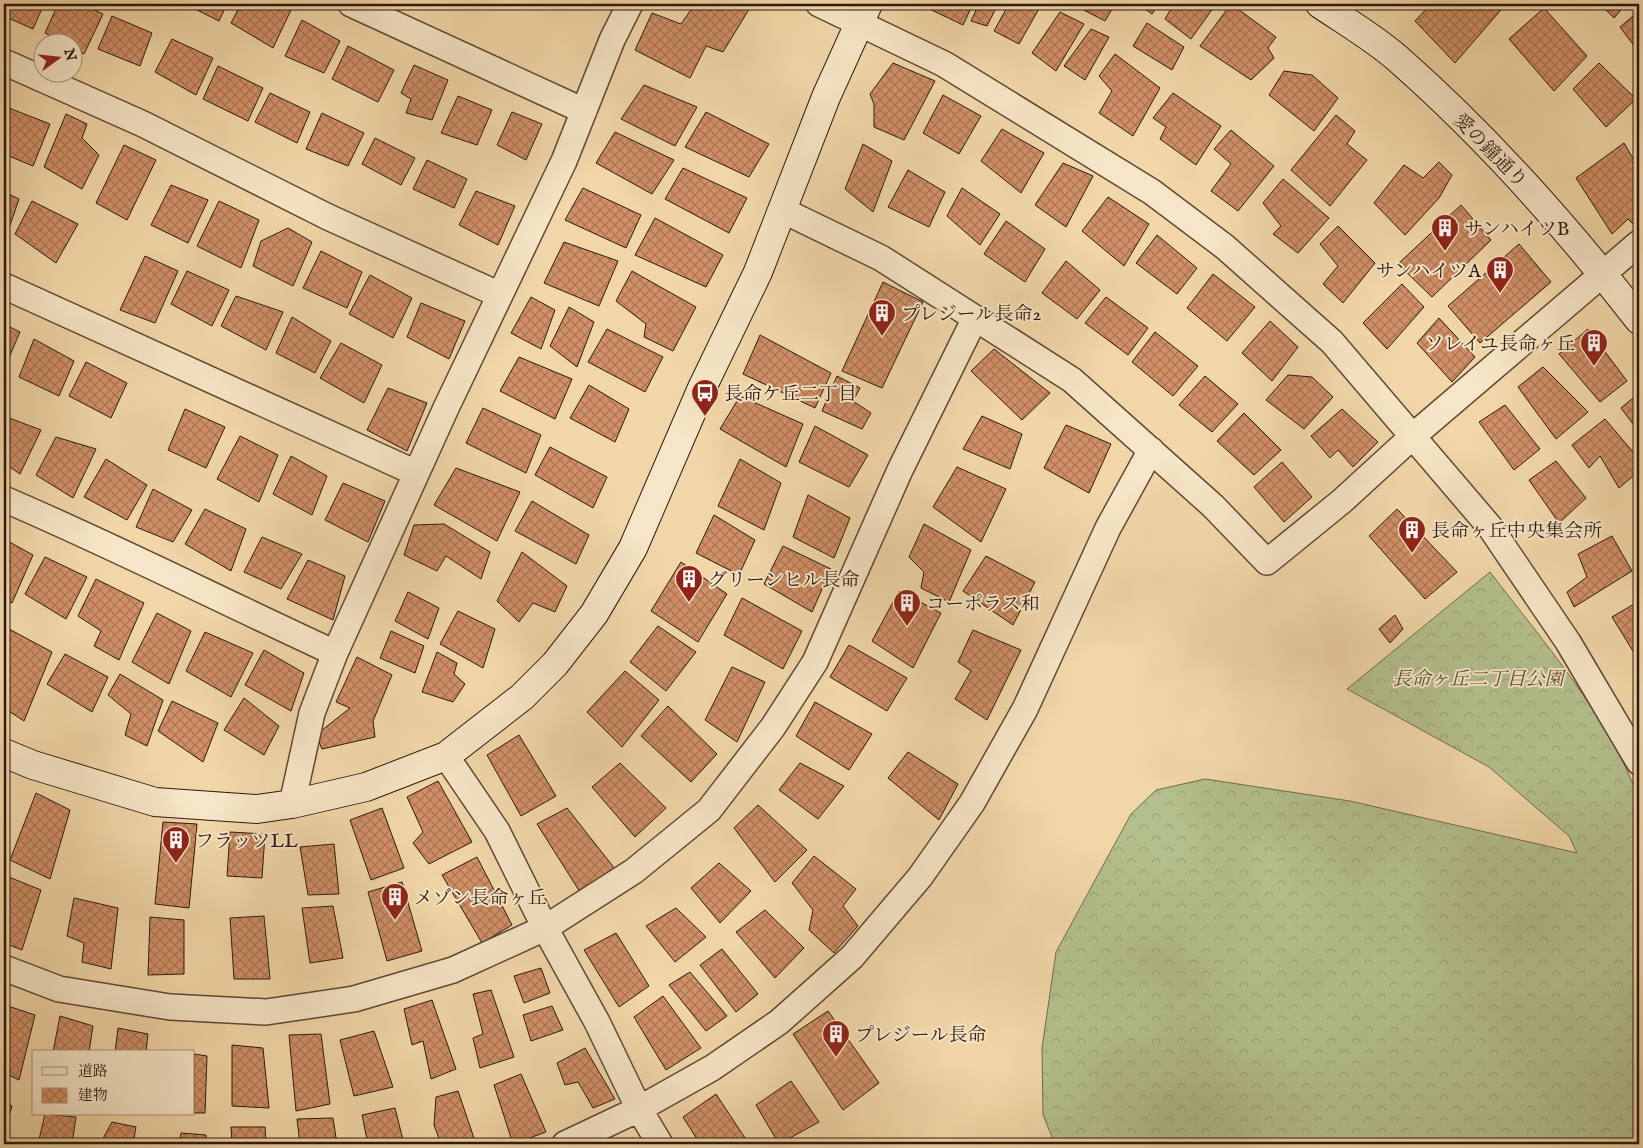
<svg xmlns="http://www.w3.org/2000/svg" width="1643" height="1148" viewBox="0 0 1643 1148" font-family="'IM FELL English','Noto Serif JP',serif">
  <defs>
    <pattern id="forest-crowns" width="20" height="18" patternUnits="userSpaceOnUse" patternTransform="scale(1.25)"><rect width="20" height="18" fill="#b3bf8c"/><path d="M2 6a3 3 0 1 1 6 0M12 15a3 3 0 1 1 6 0" fill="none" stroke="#9aa478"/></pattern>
    <pattern id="building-cross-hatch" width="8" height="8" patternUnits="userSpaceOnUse" patternTransform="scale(1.25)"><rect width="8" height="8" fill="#d19067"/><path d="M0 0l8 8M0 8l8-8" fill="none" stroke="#aa7553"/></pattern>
  </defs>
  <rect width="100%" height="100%" fill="#f1d7a8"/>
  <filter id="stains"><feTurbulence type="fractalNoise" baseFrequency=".004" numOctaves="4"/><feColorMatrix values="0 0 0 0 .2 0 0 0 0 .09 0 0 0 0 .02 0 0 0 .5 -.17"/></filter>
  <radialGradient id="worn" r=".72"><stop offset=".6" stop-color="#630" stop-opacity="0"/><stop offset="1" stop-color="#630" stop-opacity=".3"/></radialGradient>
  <path fill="url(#forest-crowns)" stroke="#706c4e" d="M1490 572C1545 644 1607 714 1639 799V1144H1055L1043 1115 1042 1048 1056 952 1131 814 1156 790 1205 779 1350 801 1577 853 1569 836 1489 767 1347 689Z"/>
  <path fill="url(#building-cross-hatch)" stroke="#2e1910" d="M4 4H44L33 29 4 16Z
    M58 4H82L103 14 84 54 72 47V42H63L45 33Z
    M185 4H227L219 21Z
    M241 4H278L291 10 273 48 231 23Z
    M695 4H746L751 6 723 52 706 46 690 78 635 50 652 13 681 24Z
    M919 4H973L963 25Z
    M979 4H998L987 26 971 21Z
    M1009 4H1033L1040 7 1019 44 994 31Z
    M1072 4H1115L1105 21Z
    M1138 4H1159L1152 14Z
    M1174 4H1216L1191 39 1165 19Z
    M1231 4 1276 37 1268 48 1274 58 1251 80 1200 46Z
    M1431 4H1506L1455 63 1415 21Z
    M1600 4H1626L1614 18Z
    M1544 8 1587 56 1554 91 1509 39Z
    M1639 11V44L1635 47 1620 27Z
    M1060 12 1084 24 1056 71 1032 53Z
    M112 16 152 33 140 66 98 49Z
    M302 20 340 41 324 73 285 56Z
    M1147 23 1184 47 1172 70 1133 46Z
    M1091 29 1109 37 1085 80 1064 66Z
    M172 39 213 58 196 95 155 72Z
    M348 46 394 70 378 102 332 79Z
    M1115 54 1160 88 1133 136 1099 113 1112 91 1099 76Z
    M893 63 935 81 904 140 874 127V104L870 94Z
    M1599 63 1636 99 1606 127 1573 89Z
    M414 65 448 80 432 120 406 113 411 99 401 93Z
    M218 66 263 88 248 121 203 99Z
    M1284 71 1312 75 1338 98 1314 131 1269 95Z
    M644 85 697 107 675 146 621 119Z
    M270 93 310 112 297 143 255 122Z
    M1173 93 1221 126 1196 165 1160 139 1166 127 1153 118Z
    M943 95 981 116 959 154 923 133Z
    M458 96 492 110 477 145 441 133Z
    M9 108 50 124 33 166 4 154V122Z
    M512 112 542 124 526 160 497 145Z
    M706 112 769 144 749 177 685 147Z
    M322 113 364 133 348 166 306 149Z
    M66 114 87 124 82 138 99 155 82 189 44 167Z
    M1336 115 1355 131 1347 144 1367 160 1330 206 1291 170Z
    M1002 129 1044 153 1021 193 981 161Z
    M1231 130 1274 166 1238 211 1211 191 1231 164 1214 149Z
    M615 132 674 160 652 194 596 163Z
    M375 138 415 158 401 185 362 164Z
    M1624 143 1639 169V230L1628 219 1612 234 1576 178Z
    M863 144 892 161 873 212 845 189Z
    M124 145 156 160 127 220 96 203Z
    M427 160 467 179 454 208 413 189Z
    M1439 162 1452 175 1439 198 1405 235 1374 203 1404 165 1423 178Z
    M1063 163 1093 176 1066 227 1035 205Z
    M683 168 747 198 729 233 665 199Z
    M908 170 945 192 929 227 888 207Z
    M1283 179 1329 218 1298 253 1273 234 1281 226 1263 203Z
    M171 185 208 200 188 243 151 225Z
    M583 188 641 215 626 248 565 220Z
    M962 188 1000 214 980 245 947 216Z
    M476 191 515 206 498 245 459 225Z
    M4 192 19 199 6 237 4 236Z
    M1108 197 1149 224 1124 266 1082 231Z
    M32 201 78 224 56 263 15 234Z
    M219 201 259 220 241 268 197 246Z
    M1461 205 1491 240 1432 297 1398 264Z
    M655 218 723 255 706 287 635 255Z
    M1006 221 1045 249 1025 282 984 254Z
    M1338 226 1375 263 1343 303 1323 284 1338 266 1320 244Z
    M288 228 312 242 293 286 253 266 261 241Z
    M1157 235 1197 268 1177 294 1136 263Z
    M564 242 618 261 599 306 544 283Z
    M1519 244 1551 282 1480 343 1448 306Z
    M321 251 362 272 347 308 303 288Z
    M145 256 178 271 155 323 120 310Z
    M1066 261 1100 290 1077 319 1042 293Z
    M187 271 229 290 212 326 171 304Z
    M632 271 696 307 673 351 644 337 646 324 616 301Z
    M1213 274 1255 307 1227 341 1187 308Z
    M370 275 412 298 393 338 349 314Z
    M883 282 923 302 882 388 842 371Z
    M1402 284 1424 307 1387 349 1363 323Z
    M236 296 283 312 266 350 221 326Z
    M531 297 555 310 541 349 511 333Z
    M1106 297 1148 328 1128 355 1085 323Z
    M421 303 465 321 449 359 407 337Z
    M569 307 594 322 577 367 550 346Z
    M292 317 331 341 315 373 276 353Z
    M1439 318 1475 357 1452 382 1417 343Z
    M1270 321 1298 347 1272 381 1242 353Z
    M4 324 20 332 5 367 4 366Z
    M607 329 663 357 645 392 588 362Z
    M1588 329 1627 381 1600 402 1559 354Z
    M1155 332 1198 366 1173 396 1132 362Z
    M760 335 831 373 815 408 743 374Z
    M34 339 74 361 59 396 19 377Z
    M341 343 382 365 364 403 320 378Z
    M994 349 1050 393 1022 420 971 371Z
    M519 357 572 379 555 419 500 391Z
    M86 362 127 383 111 418 69 396Z
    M1543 367 1588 412 1556 439 1518 387Z
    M1288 375 1312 377 1333 397 1304 429 1266 400Z
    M837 376 860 388 853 401 871 413 862 429 822 411Z
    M1205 376 1238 404 1212 432 1179 405Z
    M589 385 629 409 615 442 570 418Z
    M388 388 427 403 407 451 367 430Z
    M1639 393V432L1621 408Z
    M740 396 803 424 786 467 720 429Z
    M1505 405 1540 449 1514 470 1479 422Z
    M483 408 541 435 526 473 466 443Z
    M185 409 225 427 206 468 168 450Z
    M1342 409 1378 442 1353 467 1338 450 1330 458 1311 436Z
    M1244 413 1281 450 1254 475 1217 441Z
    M4 416 41 430 20 474 4 463Z
    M982 416 1022 434 1010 469 963 449Z
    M1605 419 1639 459V471L1619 488 1600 456 1589 468 1572 445Z
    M1066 425 1111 444 1089 493 1044 468Z
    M815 426 868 455 849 487 799 462Z
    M240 436 278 455 259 502 217 479Z
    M56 437 96 449 73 498 36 475Z
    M550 447 607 477 593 508 535 475Z
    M291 456 327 476 312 515 273 494Z
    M106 459 147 485 127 520 84 497Z
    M740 459 781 483 764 530 718 506Z
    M1556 461 1586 498 1559 523 1529 480Z
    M1282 462 1312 497 1284 522 1254 487Z
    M957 467 1006 489 981 542 933 507Z
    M456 468 520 492 497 541 434 505Z
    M343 483 385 501 368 542 325 520Z
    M153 489 192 510 173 542 136 527Z
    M808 495 850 518 834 558 793 537Z
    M532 501 589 535 576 564 515 531Z
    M205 509 246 529 231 571 185 544Z
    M1397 509 1457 572 1425 599 1369 536Z
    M714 515 755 540 739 575 696 553Z
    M444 524 490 552 481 579 446 556 437 571 404 555 414 525Z
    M924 524 971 550 949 602 921 588 924 572 909 557Z
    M1612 536 1632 571 1574 607 1567 592 1587 577 1578 554Z
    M262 537 302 554 281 589 244 572Z
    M4 539 33 555 12 603 4 599Z
    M783 546 831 569 812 612 764 584Z
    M522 552 567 586 555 612 533 603 519 622 497 601Z
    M986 556 1035 582 1013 625 963 591Z
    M45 557 87 577 66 619 25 594Z
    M308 560 345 576 333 620 287 599Z
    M681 562 727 594 698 642 651 611Z
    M96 579 144 603 119 660 94 646 101 631 78 616Z
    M899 591 941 613 913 668 872 641Z
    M408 592 439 608 428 639 395 621Z
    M742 598 802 631 783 669 724 635Z
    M1639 601V654L1636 656 1612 617Z
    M458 611 495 629 483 668 440 644Z
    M157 613 191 631 169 684 132 662Z
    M1395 615 1403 629 1390 643 1379 629Z
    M658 626 696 652 666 691 630 662Z
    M9 629 52 652 24 721 4 708V689L9 672 4 666V637Z
    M973 630 1021 650 987 720 955 699 971 671 958 662Z
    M391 631 424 646 415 673 380 658Z
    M205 632 253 653 231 697 186 671Z
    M849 645 907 678 887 711 830 677Z
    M264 650 304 673 291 711 245 685Z
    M437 652 457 663 454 674 465 684 453 702 422 692Z
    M65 654 108 677 92 712 47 684Z
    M357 657 392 675 373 721 375 737 322 749 316 735 350 708 336 702Z
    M732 667 765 682 737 742 705 720Z
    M625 671 659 700 622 747 587 712Z
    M120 674 163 700 147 746 125 735 131 714 108 695Z
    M244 698 279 726 264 755 224 730Z
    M172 701 218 723 203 762 158 731Z
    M815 702 872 734 849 770 796 736Z
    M668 706 717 754 691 782 641 736Z
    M519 735 556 796 521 816 487 755Z
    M908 752 958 784 939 820 888 778Z
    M620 763 666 808 635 837 592 787Z
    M800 763 844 786 818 819 779 790Z
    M438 781 472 842 429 864 413 843 423 832 407 797Z
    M36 793 70 810 50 879 10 860Z
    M4 796 9 800 4 814Z
    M758 805 807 850 775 882 734 828Z
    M382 808 404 868 371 880 350 820Z
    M567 808 615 869 580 892 537 824Z
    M163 822 197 824 189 908 155 904Z
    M230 832 265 834 262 878 227 876Z
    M334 844 339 894 308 895 300 847Z
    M814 856 856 889 843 906 858 926 834 953 809 930 813 910 792 883Z
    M477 857 512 925 482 943 442 875Z
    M719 863 751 891 720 923 691 888Z
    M4 875 41 890 22 950 4 943Z
    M402 882 422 951 387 961 368 892Z
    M74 898 118 908 111 969 82 962 84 943 67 936Z
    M333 906 343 958 310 963 302 908Z
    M676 908 706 937 675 962 646 926Z
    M765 910 804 948 775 978 736 932Z
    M264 916 270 979H234L230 918Z
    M150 917 184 920V974L148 975Z
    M616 933 649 986 619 1007 584 950Z
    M722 949 758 994 736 1012 700 965Z
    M541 968 550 993 524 1003 514 976Z
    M690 972 727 1016 706 1031 669 985Z
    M491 990 514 1057 480 1068 473 1038 483 1034 473 994Z
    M663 996 701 1048 666 1070 634 1017Z
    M432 1000 456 1069 431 1079 423 1041 412 1045 404 1009Z
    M8 1006 35 1015 19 1080 4 1073V1019Z
    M552 1006 563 1030 531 1041 523 1015Z
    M828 1011 879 1083 843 1110 793 1034Z
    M60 1016 93 1026 89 1052H53Z
    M118 1028 148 1034 146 1052H115Z
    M374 1031 393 1087 354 1096 340 1040Z
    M321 1034 330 1104 296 1111 289 1035Z
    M232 1045 263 1048 269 1108 232 1106Z
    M585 1048 615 1099 593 1108 578 1082 565 1085 557 1063Z
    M194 1054 207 1056 205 1113H194Z
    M521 1074 546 1132 513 1144 494 1085Z
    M791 1081 819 1122 779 1144 756 1105Z
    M458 1091 476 1144H441L434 1125 436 1097Z
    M716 1094 745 1138 735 1144H700L683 1117Z
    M4 1103 12 1106 4 1133Z
    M395 1108 404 1144H368L362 1115Z
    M45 1114 76 1117 72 1144H38Z
    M333 1118 337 1144H300L297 1119Z
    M112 1122 136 1127 133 1144H100Z
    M231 1127H265L266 1144H232Z
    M181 1133 206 1135V1144H179Z
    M633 1138 637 1144H610Z"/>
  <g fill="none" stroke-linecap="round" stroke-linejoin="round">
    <defs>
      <path id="street" d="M351 4 584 111
        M819 4 944 64 1152 192 1225 247 1332 342 1490 527 1568 642 1639 762
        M4 62 143 124 328 217 500 295
        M782 210 881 258 1072 380 1213 506 1267 562 1342 501 1413 436 1639 243
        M4 286 416 473
        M4 499C116 547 224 602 335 653
        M446 756 497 831 545 928 597 1022 639 1109 660 1144
        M292 804 312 713 335 653 446 408 564 161 612 40 630 4
        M4 968 59 989 170 1007 266 1012 354 999 453 970 545 928 634 871 709 810 773 727 815 662 900 470 975 318
        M565 1144 639 1109 712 1068 779 1022 852 957 920 877 972 803 1025 709 1108 528 1151 450"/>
      <path id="secondary" d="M1320 4C1345 21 1374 38 1397 58 1487 137 1566 226 1639 320
        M4 753 33 765 155 802 257 809 292 804 366 787 446 756 522 697 555 664 594 614 633 548 702 388 758 272 826 97 868 4"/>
    </defs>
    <use href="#street" stroke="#5f4836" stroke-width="28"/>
    <use href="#secondary" stroke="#2e1910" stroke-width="30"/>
    <use href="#street" stroke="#f6e5c6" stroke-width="25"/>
    <use href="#secondary" stroke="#f6e5c6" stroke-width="28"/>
  </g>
  <defs>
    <symbol id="building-pin" viewBox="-11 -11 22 30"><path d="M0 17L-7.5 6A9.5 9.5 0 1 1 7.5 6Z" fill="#8f2418" stroke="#f6e5c6"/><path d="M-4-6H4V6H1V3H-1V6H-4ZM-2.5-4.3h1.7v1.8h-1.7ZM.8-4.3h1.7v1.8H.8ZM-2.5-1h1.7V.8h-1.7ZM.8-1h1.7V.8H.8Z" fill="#fff"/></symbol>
    <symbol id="bus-pin" viewBox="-11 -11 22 30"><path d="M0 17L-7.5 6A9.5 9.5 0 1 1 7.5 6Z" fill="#8f2418" stroke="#f6e5c6"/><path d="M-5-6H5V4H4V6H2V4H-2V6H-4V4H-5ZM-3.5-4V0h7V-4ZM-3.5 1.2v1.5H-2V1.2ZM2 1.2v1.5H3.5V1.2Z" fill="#fff"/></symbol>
  </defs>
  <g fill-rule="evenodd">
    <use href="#building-pin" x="1429" y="212" width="32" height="43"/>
    <use href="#building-pin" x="1484" y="254" width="32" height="43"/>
    <use href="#building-pin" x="866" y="297" width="32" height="43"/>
    <use href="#building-pin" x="1578" y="327" width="32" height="43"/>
    <use href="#bus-pin" x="689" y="377" width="32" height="43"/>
    <use href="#building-pin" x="1396" y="514" width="32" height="43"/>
    <use href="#building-pin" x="673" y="563" width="32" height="43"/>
    <use href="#building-pin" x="891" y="587" width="32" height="43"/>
    <use href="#building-pin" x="160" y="824" width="32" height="43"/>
    <use href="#building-pin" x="379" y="881" width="32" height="43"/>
    <use href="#building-pin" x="820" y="1018" width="32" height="43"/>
  </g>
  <g text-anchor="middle" stroke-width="4" stroke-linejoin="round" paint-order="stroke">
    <g font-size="19" fill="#2e1910" stroke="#f6e5c6">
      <text transform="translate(1491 150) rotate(45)" y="7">愛の鐘通り</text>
    </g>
    <g font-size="19" fill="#2e1910" stroke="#f6e5c6" text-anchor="start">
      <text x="1464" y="235">サンハイツB</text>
      <text x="1481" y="277" text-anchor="end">サンハイツA</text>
      <text x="901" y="320">プレジール長命2</text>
      <text x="1575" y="350" text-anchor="end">ソレイユ長命ヶ丘</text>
      <text x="724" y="400">長命ケ丘二丁目</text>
      <text x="1431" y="537">長命ヶ丘中央集会所</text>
      <text x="708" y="586">グリーンヒル長命</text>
      <text x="926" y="610">コーポラス和</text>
      <text x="195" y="847">フラッツLL</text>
      <text x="414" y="904">メゾン長命ヶ丘</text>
      <text x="855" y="1041">プレジール長命</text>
    </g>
    <g font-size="19" font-style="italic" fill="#564b35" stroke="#f6e5c6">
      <text x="1478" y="685">長命ヶ丘二丁目公園</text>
    </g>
  </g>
  <rect width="1643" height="1148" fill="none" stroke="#f1d7a8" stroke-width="20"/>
  <rect x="5" y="5" width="1633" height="1138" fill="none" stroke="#2e1910" stroke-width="2.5"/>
  <rect x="10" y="10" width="1623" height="1128" fill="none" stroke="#2e1910"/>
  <rect x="32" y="1050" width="162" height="65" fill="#f6e5c6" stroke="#a6937d"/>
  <rect x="42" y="1067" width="25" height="8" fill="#f6e5c6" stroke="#a6937d"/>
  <text x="78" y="1076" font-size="15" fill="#2e1910">道路</text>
  <rect x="42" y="1088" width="25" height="15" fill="url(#building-cross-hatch)" stroke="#a6937d"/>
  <text x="78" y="1100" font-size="15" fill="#2e1910">建物</text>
  <g transform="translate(58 58) rotate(75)"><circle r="24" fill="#f6e5c6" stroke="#a6937d"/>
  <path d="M0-4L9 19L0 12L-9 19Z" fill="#8f2418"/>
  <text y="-8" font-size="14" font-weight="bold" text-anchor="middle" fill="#2e1910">N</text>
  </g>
  <rect width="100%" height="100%" filter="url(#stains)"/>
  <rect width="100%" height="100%" fill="url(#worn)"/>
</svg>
